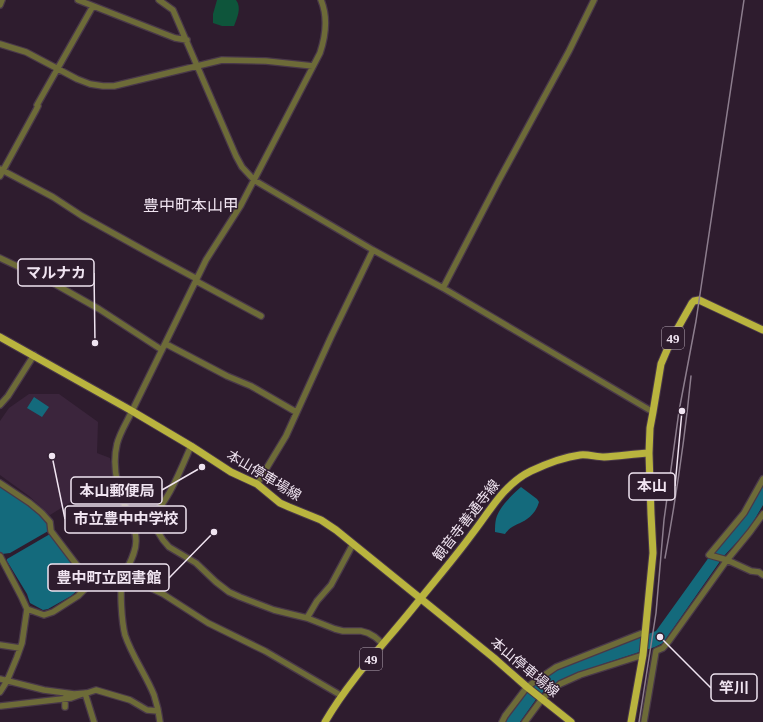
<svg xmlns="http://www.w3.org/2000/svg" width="763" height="722" viewBox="0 0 763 722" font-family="'Times New Roman','Noto Sans JP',serif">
  <rect width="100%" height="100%" fill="#2e1c2e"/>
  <path fill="#3b253c" d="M29 394H59L98 422 97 453 110 458 114 474 111 477 50 515 29 496 0 475V421L9 408Z"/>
  <path fill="#0e553b" d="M217 0H236C242 8 237 18 234 26H222L213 23V14Z"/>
  <path fill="#146a7c" d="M34 397 49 407 42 417 27 408Z
    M763 482V505L749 529 723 557 663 643 655 647 603 664 562 680 543 692 537 698 520 722H504L507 717 533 684 558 669 656 631Z
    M0 486C12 493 44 512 48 524 49 526 49 528 50 530L10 553 2 554 0 552Z
    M521 487 537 499 539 502C537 509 533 515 527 519 519 525 512 524 505 534L495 532C495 528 495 523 496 519 499 507 512 495 521 487Z
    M50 534H52L85 581 79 589 71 596 48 609 43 610 30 603 27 594 7 561V559Z"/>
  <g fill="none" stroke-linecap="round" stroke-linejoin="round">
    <defs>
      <path id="minor" d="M78 0 175 38 187 40
        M159 0 173 10 236 156 242 167 254 180 373 250 443 288 653 412
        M0 5 2 0
        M0 44 26 52 77 79 90 84 103 86H114L222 60 266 61 313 66
        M37 105 93 6
        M0 169 53 197 82 216 147 252 197 279
        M0 176 36 110 38 106
        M0 258 53 283 99 309 162 350
        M196 281 261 316
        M443 288 499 180 569 51 594 0
        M166 344 227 376 251 386 296 412
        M0 405 8 396 34 355
        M763 479 744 513 709 555 727 560 751 571 759 572 763 575
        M0 483 30 503 42 513 50 522 51 531 89 581 86 588 78 596 53 612 44 615 27 609
        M257 484 286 436 331 337 373 250
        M130 518 141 516 148 518 153 524 163 540 169 547 196 563 216 582 229 592 240 597 274 610 307 618 335 629 343 631H361L368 633 375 637 383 644
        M148 518C166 509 183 464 191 446
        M0 556 22 598 27 609 22 643 17 657 7 681 0 692
        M81 573 123 579 142 584 163 594 208 623 265 651 342 696
        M307 618 317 601 331 585 353 544
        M0 645 20 648
        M0 679 44 690 74 694 87 693 96 690 130 700 147 710 158 711
        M65 698V707
        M1 706 71 698 85 693 94 722
        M160 722C159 713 157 704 154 695 146 675 132 656 125 635 122 623 119 589 123 578 128 565 136 554 136 541 136 529 130 517 125 506 117 487 112 465 117 444 120 432 127 422 132 411L206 260 241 205 320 53C326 35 328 17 321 0
        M502 722 505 716 527 687 556 667 645 632
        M525 722 542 699 560 684 580 675 643 655
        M644 722 656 651 663 648 669 641 727 560 750 532 763 514"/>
      <path id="major" d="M0 337 132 411 191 446 231 472 257 484 280 503 289 507 321 520 336 530 494 658 527 687 571 722
        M325 722C351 677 389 639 421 598 438 577 456 556 472 534 490 511 504 484 531 471 546 464 564 457 580 455 588 454 596 457 604 457 619 456 634 454 649 453
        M631 722 643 655 653 553 651 514 649 453 650 428 653 412 661 364 667 350 675 333 692 303 694 301 699 300 763 330"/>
    </defs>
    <use href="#minor" stroke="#493849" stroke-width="8"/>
    <use href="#major" stroke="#493849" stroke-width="9"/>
    <use href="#minor" stroke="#6d6b38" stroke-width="5.5"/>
    <use href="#major" stroke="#b9b43e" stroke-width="7"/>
    <path stroke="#8c7d8d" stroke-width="1.5" d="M665 558C676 498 685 437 691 376
      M639 722 656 613 664 520 679 411 696 321 744 0"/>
  </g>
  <g text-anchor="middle" stroke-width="3" stroke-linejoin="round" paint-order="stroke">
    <g fill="#2e1c2e" stroke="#b6a8b6" stroke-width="1">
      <rect x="662" y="327" width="22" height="22" rx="3"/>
      <rect x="360" y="648" width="22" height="22" rx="3"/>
    </g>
    <g font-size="13" font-weight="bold" fill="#f0e4f1">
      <text x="673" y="343">49</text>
      <text x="371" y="664">49</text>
    </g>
    <g font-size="14" fill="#f0e4f1" stroke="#2e1c2e">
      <text transform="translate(264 475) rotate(31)" y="5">本山停車場線</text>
      <text transform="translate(466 520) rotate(-52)" y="5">観音寺善通寺線</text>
      <text transform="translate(525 667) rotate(40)" y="5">本山停車場線</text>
    </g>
    <g font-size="16" fill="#f0e4f1" stroke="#2e1c2e">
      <text x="191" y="211">豊中町本山甲</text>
    </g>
  </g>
  <path fill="none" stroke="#f0e4f1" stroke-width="1.5" d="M95 343L94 273M682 411L675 486M202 467L162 490M52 456L65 519M214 532L169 578M660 637L711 688"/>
  <g fill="#f0e4f1" stroke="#2e1c2e" stroke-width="1.5">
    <circle cx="95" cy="343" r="4"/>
    <circle cx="682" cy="411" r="4"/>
    <circle cx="202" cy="467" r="4"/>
    <circle cx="52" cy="456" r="4"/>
    <circle cx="214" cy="532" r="4"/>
    <circle cx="660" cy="637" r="4"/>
  </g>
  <g fill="#2e1c2e" stroke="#f0e4f1" stroke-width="1.5">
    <rect x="18" y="259" width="76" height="27" rx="4"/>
    <rect x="629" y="473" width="46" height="27" rx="4"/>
    <rect x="71" y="477" width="91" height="27" rx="4"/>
    <rect x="65" y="506" width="121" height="27" rx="4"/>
    <rect x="48" y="564" width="121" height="27" rx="4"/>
    <rect x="711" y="674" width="46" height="27" rx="4"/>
  </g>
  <g font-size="15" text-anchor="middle" font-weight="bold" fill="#f0e4f1">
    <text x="56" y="278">マルナカ</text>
    <text x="652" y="491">本山</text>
    <text x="117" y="496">本山郵便局</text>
    <text x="126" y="524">市立豊中中学校</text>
    <text x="109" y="583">豊中町立図書館</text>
    <text x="734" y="693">竿川</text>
  </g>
</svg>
